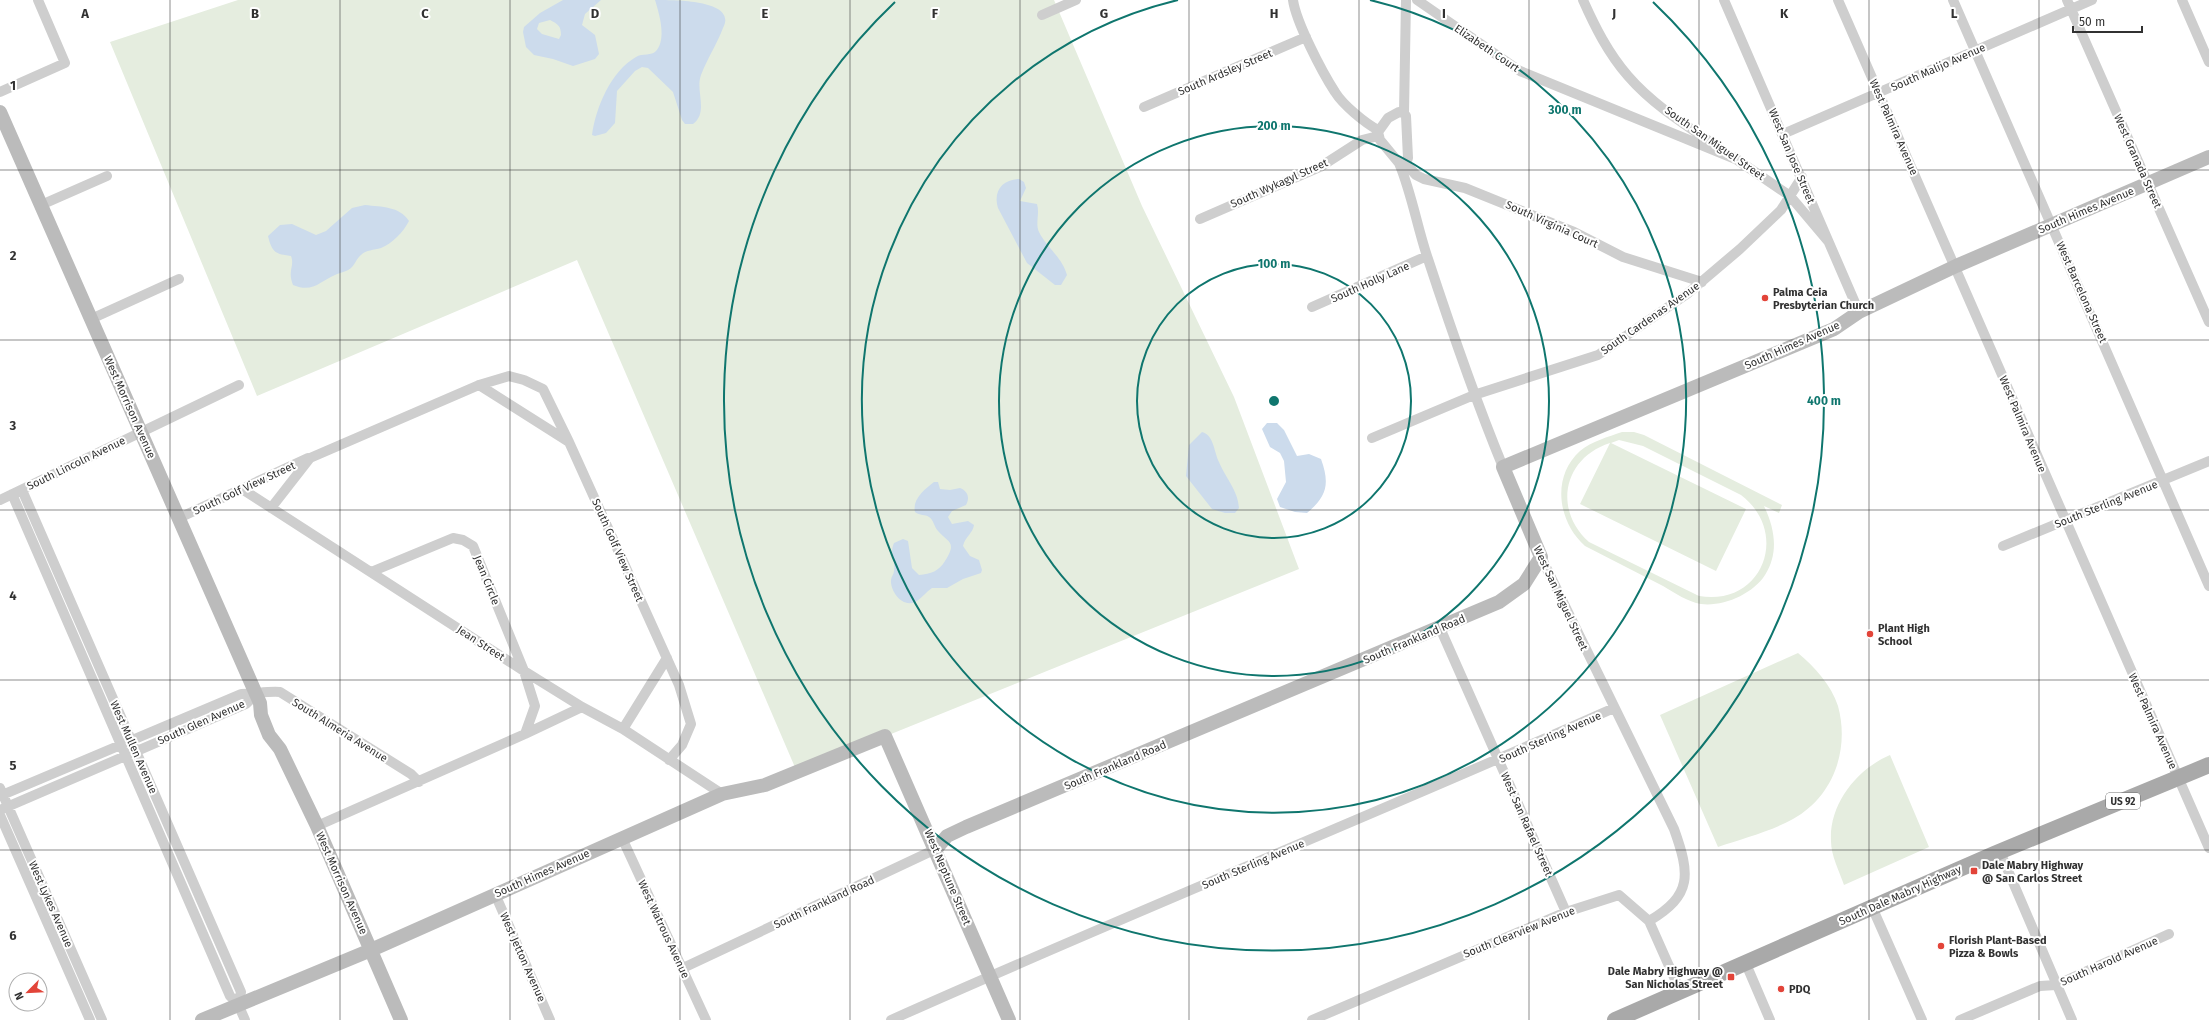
<svg xmlns="http://www.w3.org/2000/svg" width="2209" height="1020" viewBox="0 0 2209 1020" font-family="'Fira Sans',sans-serif">
  <rect width="100%" height="100%" fill="#fff"/>
  <path fill="#e5eddf" fill-rule="evenodd" d="M238 0H1054L1142 206 1234 397 1299 569 797 772 577 260 257 396 110 42Z
    M1622 432H1634L1644 435 1782 505 1779 513 1764 506C1775 529 1779 553 1765 575 1753 594 1723 607 1701 604 1688 602 1675 593 1663 586 1637 573 1611 559 1585 546 1558 522 1551 477 1580 451 1592 441 1608 437 1622 432ZM1619 440 1643 446 1741 495C1791 533 1762 607 1699 596L1589 542C1553 510 1563 458 1610 443L1580 504 1716 571 1746 509 1611 443Z
    M1798 653C1815 667 1831 685 1838 706 1850 750 1833 797 1793 819 1772 831 1741 839 1718 847L1660 715Z
    M1890 755 1929 847 1844 885C1839 870 1831 856 1831 841 1829 804 1857 769 1890 755Z"/>
  <path fill="#ccdbec" fill-rule="evenodd" d="M563 0H601L585 14 582 25 595 35 599 54 595 59 573 66 553 59 534 55 526 47 523 32 524 27 540 13ZM550 20C558 24 561 26 561 35L559 39 542 34 537 29 539 23Z
    M655 0C676 0 738 0 723 28 717 44 707 59 701 75 695 91 709 112 693 124H685L682 120 673 92 648 68 642 67 635 71 617 91 615 123 606 133 595 136 592 135C596 107 611 71 636 57 642 53 652 56 656 51 667 39 659 13 655 0Z
    M1019 179 1024 182 1026 188 1020 201 1037 204C1040 214 1035 223 1039 232 1047 248 1062 257 1067 275L1061 285H1055L1027 263 998 208C993 191 1002 180 1019 179Z
    M365 205C382 207 399 206 409 221 404 231 392 244 381 248 374 250 366 250 361 255 357 258 355 264 352 267 347 272 341 272 335 275 319 282 313 293 293 285 287 270 295 267 291 256 276 254 272 253 268 236L280 225 292 224 316 235 326 231 352 208Z
    M1267 423H1277L1284 430 1297 456 1309 454 1321 459C1330 484 1327 496 1307 513L1295 512 1280 507 1277 499 1286 482 1284 461 1280 453 1270 447 1262 429Z
    M1202 432C1214 435 1214 452 1219 462 1225 477 1238 490 1239 508L1235 513H1225L1212 509 1186 476 1189 445Z
    M934 482H938L940 489 950 490 960 488C968 491 970 498 966 505L952 511 948 517 952 524 968 521 974 525C973 533 965 537 963 546L970 556 979 560 982 570 981 573 963 579 947 588H932C926 592 920 600 915 602 902 608 890 591 891 580 891 577 894 574 894 571 896 561 889 554 894 543L903 539 908 541 912 568 919 575C931 574 939 571 945 561 957 542 949 543 938 531 934 527 934 520 929 517 925 514 920 516 915 512 912 499 925 489 934 482Z"/>
  <g fill="none" stroke-linecap="round" stroke-linejoin="round">
    <path stroke="#cecece" stroke-width="10" d="M1293 0C1296 22 1322 72 1335 92 1343 105 1365 123 1378 130
      M1417 0 1520 71 1738 160
      M1583 0C1595 27 1608 53 1628 76 1653 105 1687 126 1718 147
      M1724 0 1859 312
      M1838 0 2209 848
      M1953 0 2209 586
      M2067 0 2209 322
      M2182 0 2209 62
      M1042 15 1076 0
      M0 92 65 63 38 0
      M1144 107 1306 37
      M1399 112 1404 113 1406 116 1408 158 1407 161 1399 163 1380 140 1378 132 1388 118Z
      M1404 113 1406 0
      M1783 134 2092 0
      M1733 157 1790 196 1828 241
      M1399 163C1412 194 1417 227 1428 259 1451 329 1475 399 1503 467
      M1405 163 1416 175 1424 179 1465 188 1574 232 1623 257 1702 282
      M41 205 107 176
      M1200 219 1320 167 1362 140 1378 136
      M1312 307 1427 256
      M91 319 179 279
      M479 385 569 442 679 685 691 724 682 745 669 760
      M1372 438 1474 395 1598 355 1687 294 1740 249 1781 210 1802 177
      M242 489 524 671 582 707 623 729 722 794
      M22 490 241 992 238 1004
      M12 494 230 996 238 1004 245 1020
      M0 500 239 385
      M271 508 310 458 479 385 509 376 524 380 543 389 569 442
      M179 518 308 458
      M2003 546 2209 461
      M1541 557 1674 829C1690 874 1693 895 1649 921
      M1440 628 1566 912
      M623 729 667 658
      M525 734 582 707
      M0 788 102 1020
      M0 796 241 694C255 694 267 691 280 692L411 774 419 782
      M0 810 246 704 256 694
      M0 815 90 1020
      M317 826 525 734 535 706 524 671 473 546 463 540 453 538 371 572
      M622 838 706 1020
      M2000 852 2072 1020
      M495 894 550 1020
      M1872 907 1922 1020
      M1746 964 1770 1020
      M683 968 936 849
      M891 1020C1130 913 1374 815 1614 708
      M1312 1020 1566 912 1619 895 1649 921 1681 993
      M1960 1020 2040 986 2056 985 2169 934"/>
    <path stroke="#bbb" stroke-width="14" d="M0 112 256 694 260 703 261 715 269 735 280 749 317 826 401 1020
      M936 849 947 836 966 827 1499 602 1524 584 1541 557 1503 467 1834 329 1859 312 1956 266 2209 157
      M202 1020 371 950 722 794 765 785 885 736 1009 1020"/>
    <path stroke="#a9a9a9" stroke-width="16" d="M1615 1020 1994 854 2209 765"/>
  </g>
  <path fill="none" stroke="#313131" stroke-width="1" stroke-opacity="0.55" d="M170 0V1020M340 0V1020M510 0V1020M680 0V1020M850 0V1020M1020 0V1020M1189 0V1020M1359 0V1020M1529 0V1020M1699 0V1020M1869 0V1020M2039 0V1020M0 170H2209M0 340H2209M0 510H2209M0 680H2209M0 850H2209"/>
  <g fill="none" stroke="#0f766e" stroke-width="2">
    <circle cx="1274" cy="401" r="137"/>
    <circle cx="1274" cy="401" r="275"/>
    <path d="M1370 0A412 412 0 1 1 1178 0"/>
    <path d="M1653 2A550 550 0 1 1 895 2"/>
  </g>
  <g fill="#e24439" stroke="#fff" stroke-width="1.5">
    <circle cx="1765" cy="298" r="4"/>
    <circle cx="1870" cy="634" r="4"/>
    <rect x="1970" y="867" width="8" height="8" rx="2"/>
    <circle cx="1941" cy="946" r="4"/>
    <rect x="1727" y="973" width="8" height="8" rx="2"/>
    <circle cx="1781" cy="989" r="4"/>
  </g>
  <g text-anchor="middle" stroke-width="4" stroke-linejoin="round" paint-order="stroke">
    <rect fill="#fff" stroke="#6f6f6f" stroke-width="1" x="2106" y="793" width="34" height="16" rx="3"/>
    <g font-size="10" font-weight="bold" fill="#313131">
      <text x="2123" y="805">US 92</text>
    </g>
    <g font-size="11" fill="#313131" stroke="#fff">
      <text transform="translate(1487 48) rotate(34)" y="4">Elizabeth Court</text>
      <text transform="translate(1938 67) rotate(-24)" y="4">South Malijo Avenue</text>
      <text transform="translate(1225 72) rotate(-23)" y="4">South Ardsley Street</text>
      <text transform="translate(1894 127) rotate(66)" y="4">West Palmira Avenue</text>
      <text transform="translate(1715 143) rotate(35)" y="4">South San Miguel Street</text>
      <text transform="translate(1792 156) rotate(67)" y="4">West San Jose Street</text>
      <text transform="translate(2138 161) rotate(66)" y="4">West Granada Street</text>
      <text transform="translate(1279 183) rotate(-24)" y="4">South Wykagyl Street</text>
      <text transform="translate(2086 210) rotate(-23)" y="4">South Himes Avenue</text>
      <text transform="translate(1552 224) rotate(24)" y="4">South Virginia Court</text>
      <text transform="translate(1370 282) rotate(-24)" y="4">South Holly Lane</text>
      <text transform="translate(2082 292) rotate(66)" y="4">West Barcelona Street</text>
      <text transform="translate(1650 318) rotate(-35)" y="4">South Cardenas Avenue</text>
      <text transform="translate(1792 345) rotate(-24)" y="4">South Himes Avenue</text>
      <text transform="translate(130 407) rotate(66)" y="4">West Morrison Avenue</text>
      <text transform="translate(2023 424) rotate(67)" y="4">West Palmira Avenue</text>
      <text transform="translate(76 463) rotate(-26)" y="4">South Lincoln Avenue</text>
      <text transform="translate(244 488) rotate(-25)" y="4">South Golf View Street</text>
      <text transform="translate(2106 504) rotate(-22)" y="4">South Sterling Avenue</text>
      <text transform="translate(618 550) rotate(66)" y="4">South Golf View Street</text>
      <text transform="translate(487 580) rotate(68)" y="4">Jean Circle</text>
      <text transform="translate(1561 598) rotate(65)" y="4">West San Miguel Street</text>
      <text transform="translate(1414 639) rotate(-23)" y="4">South Frankland Road</text>
      <text transform="translate(481 643) rotate(33)" y="4">Jean Street</text>
      <text transform="translate(2153 721) rotate(66)" y="4">West Palmira Avenue</text>
      <text transform="translate(201 722) rotate(-24)" y="4">South Glen Avenue</text>
      <text transform="translate(340 730) rotate(32)" y="4">South Almeria Avenue</text>
      <text transform="translate(1550 737) rotate(-24)" y="4">South Sterling Avenue</text>
      <text transform="translate(134 747) rotate(66)" y="4">West Mullen Avenue</text>
      <text transform="translate(1115 765) rotate(-23)" y="4">South Frankland Road</text>
      <text transform="translate(1527 824) rotate(66)" y="4">West San Rafael Street</text>
      <text transform="translate(1253 864) rotate(-23)" y="4">South Sterling Avenue</text>
      <text transform="translate(542 873) rotate(-24)" y="4">South Himes Avenue</text>
      <text transform="translate(948 877) rotate(67)" y="4">West Neptune Street</text>
      <text transform="translate(342 883) rotate(66)" y="4">West Morrison Avenue</text>
      <text transform="translate(1900 895) rotate(-24)" y="4">South Dale Mabry Highway</text>
      <text transform="translate(824 902) rotate(-25)" y="4">South Frankland Road</text>
      <text transform="translate(51 904) rotate(66)" y="4">West Lykes Avenue</text>
      <text transform="translate(664 929) rotate(65)" y="4">West Watrous Avenue</text>
      <text transform="translate(1519 932) rotate(-22)" y="4">South Clearview Avenue</text>
      <text transform="translate(523 957) rotate(66)" y="4">West Jetton Avenue</text>
      <text transform="translate(2109 961) rotate(-24)" y="4">South Harold Avenue</text>
    </g>
    <g font-size="11" font-weight="bold" fill="#313131" stroke="#fff" text-anchor="start">
      <text x="1773" y="296">Palma Ceia<tspan x="1773" dy="13">Presbyterian Church</tspan></text>
      <text x="1878" y="632">Plant High<tspan x="1878" dy="13">School</tspan></text>
      <text x="1982" y="869">Dale Mabry Highway<tspan x="1982" dy="13">@ San Carlos Street</tspan></text>
      <text x="1949" y="944">Florish Plant-Based<tspan x="1949" dy="13">Pizza &amp; Bowls</tspan></text>
      <text x="1723" y="975" text-anchor="end">Dale Mabry Highway @<tspan x="1723" dy="13">San Nicholas Street</tspan></text>
      <text x="1789" y="993">PDQ</text>
    </g>
  </g>
  <g font-size="13" text-anchor="middle" font-weight="bold" fill="#313131" stroke="#fff" stroke-width="4" stroke-linejoin="round" paint-order="stroke">
    <text x="85" y="18">A</text>
    <text x="255" y="18">B</text>
    <text x="425" y="18">C</text>
    <text x="595" y="18">D</text>
    <text x="765" y="18">E</text>
    <text x="935" y="18">F</text>
    <text x="1104" y="18">G</text>
    <text x="1274" y="18">H</text>
    <text x="1444" y="18">I</text>
    <text x="1614" y="18">J</text>
    <text x="1784" y="18">K</text>
    <text x="1954" y="18">L</text>
    <text x="13" y="90">1</text>
    <text x="13" y="260">2</text>
    <text x="13" y="430">3</text>
    <text x="13" y="600">4</text>
    <text x="13" y="770">5</text>
    <text x="13" y="940">6</text>
  </g>
  <circle cx="1274" cy="401" r="6" fill="#0f766e" stroke="#fff" stroke-width="2"/>
  <g font-size="12" text-anchor="middle" font-weight="bold" fill="#0f766e" stroke="#fff" stroke-width="4" stroke-linejoin="round" paint-order="stroke">
    <text x="1565" y="114">300 m</text>
    <text x="1274" y="130">200 m</text>
    <text x="1274" y="268">100 m</text>
    <text x="1824" y="405">400 m</text>
  </g>
  <g transform="translate(28 992) rotate(246)"><circle r="19" fill="#ffffff" stroke="#adadad"/>
  <path d="M0-3L7 15L0 10L-7 15Z" fill="#e24439"/>
  <text y="-6" font-size="11" font-weight="bold" text-anchor="middle" fill="#313131">N</text>
  </g>
  <path d="M2073 26v6h69v-6" fill="none" stroke="#313131" stroke-width="2"/>
  <text x="2079" y="26" font-size="12" fill="#313131" stroke="#ffffff" stroke-width="3" paint-order="stroke">50 m</text>
</svg>
